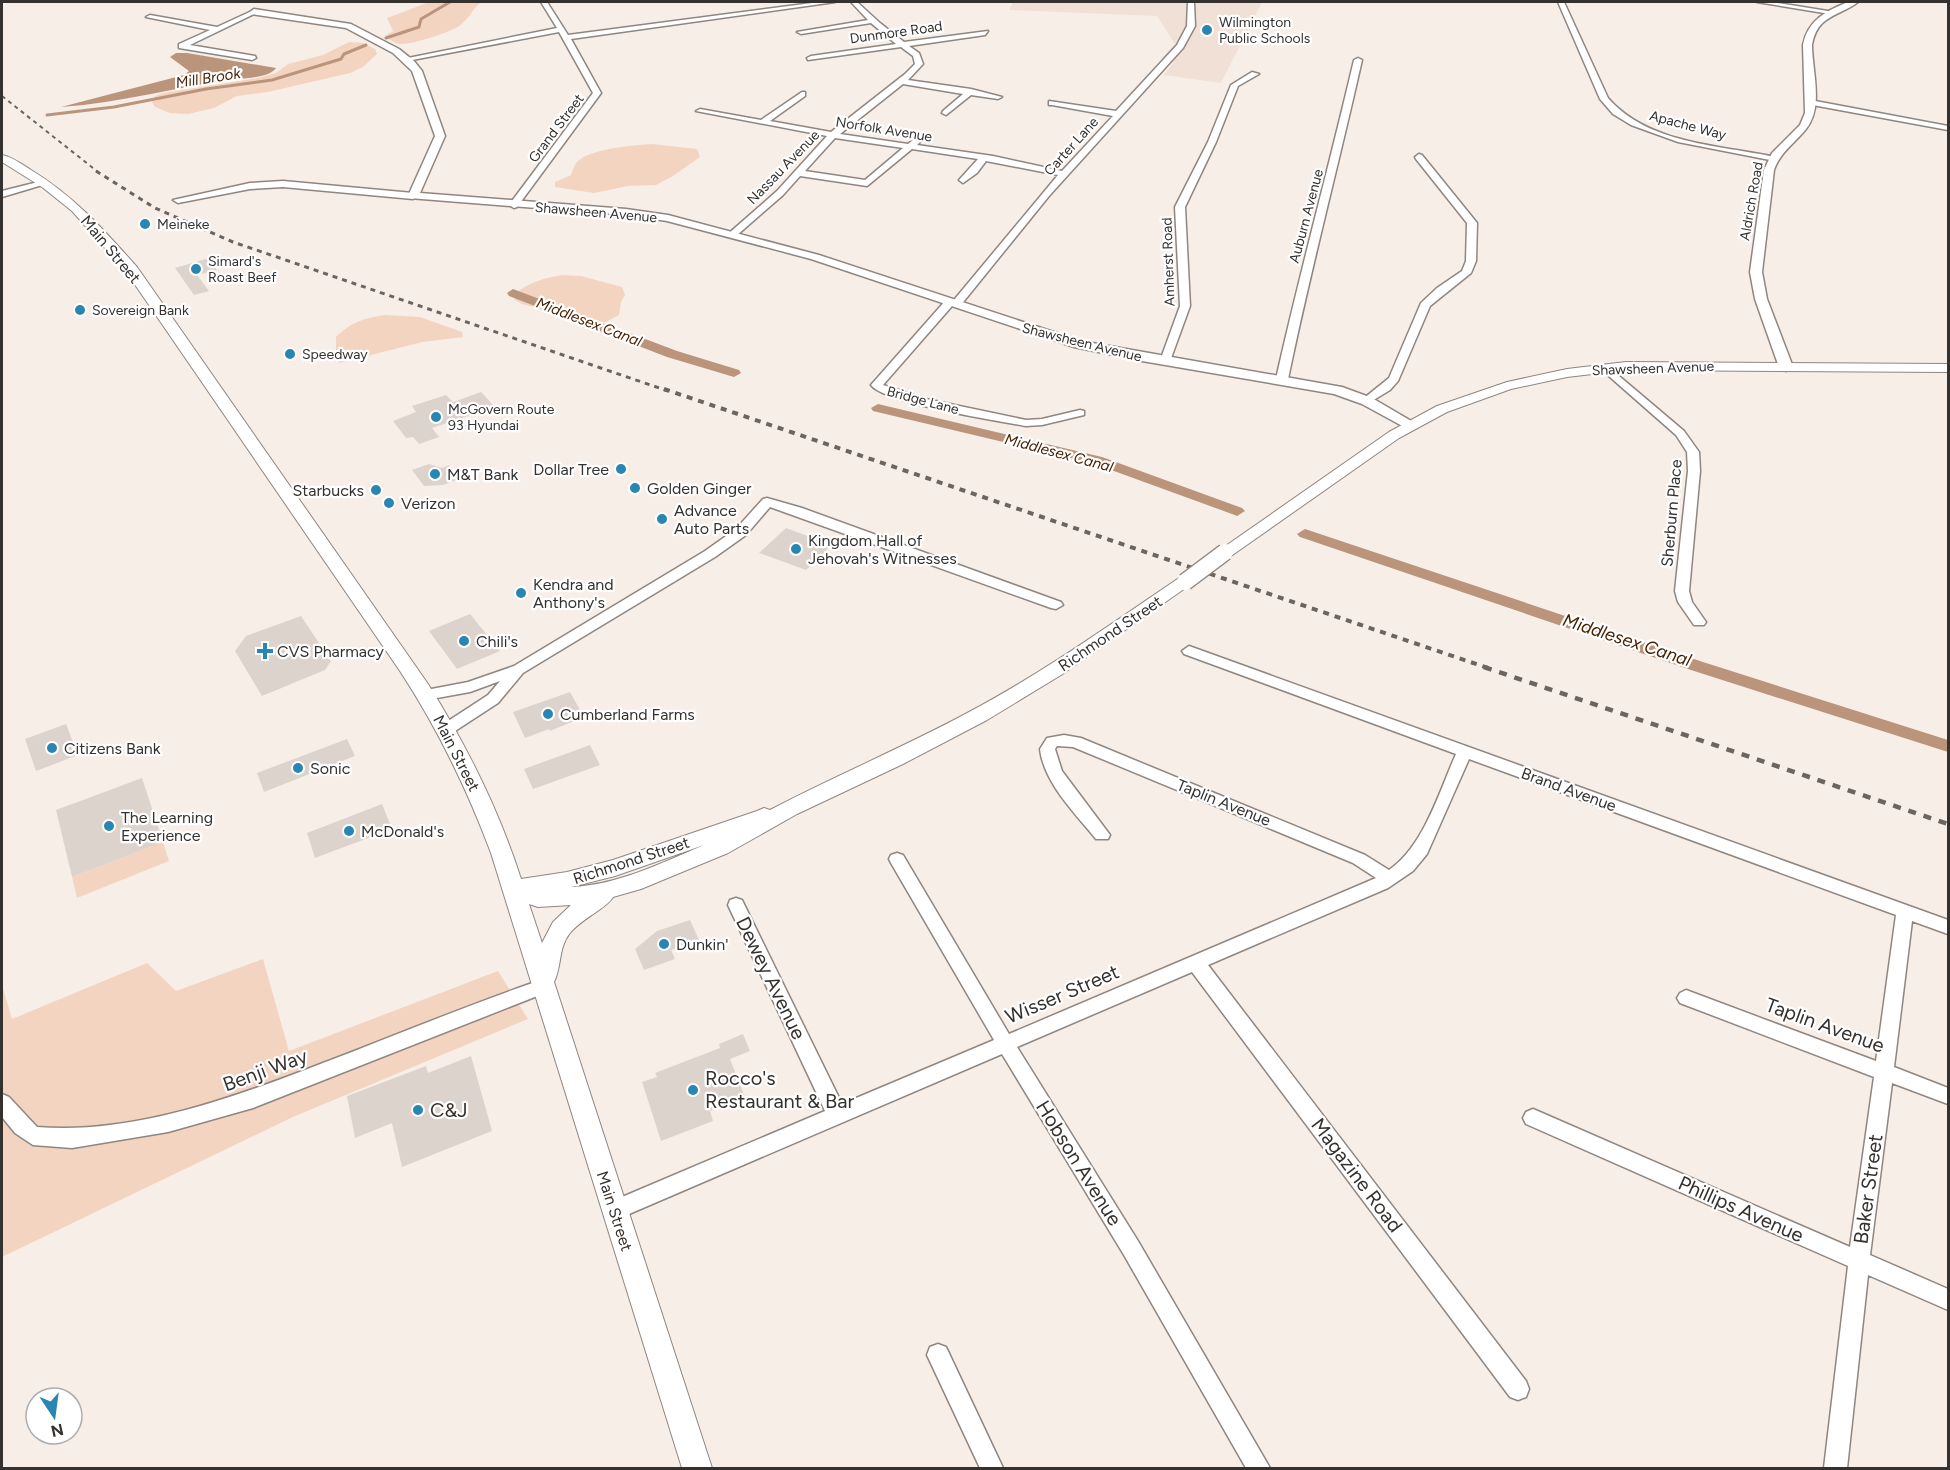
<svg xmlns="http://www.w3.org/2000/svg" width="1950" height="1470" viewBox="0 0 1950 1470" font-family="Figtree,sans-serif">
  <rect width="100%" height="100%" fill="#f8eee8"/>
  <path fill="#f1e0d6" d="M1013 2H1262L1221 83 1164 75 1174 62 1161 59 1175 44 1157 16 1009 10Z"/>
  <path fill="#f3d4c1" d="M429 2H481C473 9 468 20 459 26 451 32 404 48 396 43 393 42 388 38 385 36L393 31 387 18C402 13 415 7 429 2Z
    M349 42 363 43 375 49 377 54 363 67 350 73 268 92 237 96 214 108 188 114 170 113 155 107 152 102 155 96 163 93 258 78 276 73 288 64 323 55Z
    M652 144 697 149 700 157 673 176 656 185 628 186 594 193 555 187V182L571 175C573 170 574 165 577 162 589 149 634 145 652 144Z
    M563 275 581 276 622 287 625 295 621 302 619 315 606 322 583 325 560 314 522 304 515 300 514 295C526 283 547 277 563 275Z
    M385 315 420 317 462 332 463 337 423 342 339 363 336 356V337C351 322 365 318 385 315Z
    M163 842 169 861 77 898 72 877Z
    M263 959 289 1051 498 971 528 1019 293 1117 2 1257V985L12 1019 147 963 176 991Z"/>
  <path fill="#bb947c" d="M176 53H187L276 68C270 77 249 78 238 79 178 86 121 103 61 107L184 75 189 71 170 57Z"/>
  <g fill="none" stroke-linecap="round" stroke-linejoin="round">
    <path stroke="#bb947c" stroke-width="3" d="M386 38 419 27 421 19 450 2
      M47 115 114 107 206 89 272 80 341 59 344 54 366 45"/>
    <path fill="#bb947c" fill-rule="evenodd" d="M513 289 677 351 739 370 741 373 734 377 667 357 509 296 507 293Z
      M878 404 1102 457 1242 508 1245 511 1237 516 1232 514 1092 463 873 411 871 408Z
      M1305 529 1703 662 1948 740V752L1691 670 1300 537 1297 534Z"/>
  </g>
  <path fill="#ddd3cd" d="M209 258 217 270 197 275 209 291 194 295 175 268Z
    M481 392 495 407 432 428 439 437 419 444 413 437 406 438 393 421 416 412 412 406 446 395 453 402Z
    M429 464 442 468 449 465 459 479 443 485 424 486 412 470Z
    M786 528 832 545 806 570 759 553Z
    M470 614 500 651 457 669 429 631Z
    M301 616 331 661 325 670 262 696 235 651 246 636Z
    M570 692 584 717 550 731 549 729 525 738 513 712Z
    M66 724 78 755 36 771 25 739Z
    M347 739 355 756 264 792 257 773Z
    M590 745 600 765 533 789 524 769Z
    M142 778 163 842 72 877 56 810Z
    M382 804 392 829 315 858 307 833Z
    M690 920 699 940 671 950 675 959 644 970 635 949 657 931Z
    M743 1034 750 1051 730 1059 745 1097 710 1111 713 1121 661 1141 642 1082 657 1077 655 1073 720 1048 719 1044Z
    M471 1056 492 1131 402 1167 392 1123 355 1138 347 1096 426 1066 428 1073Z"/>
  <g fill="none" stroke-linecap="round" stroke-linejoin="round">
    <defs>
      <path id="minor" d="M541 2H547L568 35 820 2H835L571 39 601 93 517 207 514 208 509 205 593 93 559 32 407 61 403 59 557 28Z
        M851 2H857L880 23 904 42 988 31 985 35 909 46 919 53 923 64 908 80 971 89 1002 97 998 99 971 95 946 115 942 113 943 111 963 94 903 84 840 134 908 144 921 134 925 137 917 145 993 156 1062 171 1113 116 1052 105H1049V101L1116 111 1177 45 1187 26 1188 2H1194L1195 26 1183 48 1049 196 960 306H952L883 385 926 399 1026 420 1042 419 1080 410 1084 411V415L1042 425 1026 426C999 421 884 403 871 385L946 300H954L1058 175 986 161 977 173 963 183 959 180 978 159 912 149 867 186 800 176 783 195 736 236 728 234 777 191 827 136 696 111 700 109 761 120 802 92H805V96L770 121 831 132 905 74 915 64 913 56 901 47 808 60 807 58 811 56 896 44 871 23 801 34 797 32 868 20ZM835 138 903 148 865 180 805 171Z
        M1558 2H1564L1608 98C1648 144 1719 145 1775 157V161L1678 142 1631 125 1613 114 1600 99Z
        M1757 2H1771L1834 12 1830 14Z
        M254 10 256 13 190 45 255 56 256 58 252 60 179 48V44L210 30 146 17 150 15 217 27Z
        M1358 58 1362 60C1338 167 1310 272 1288 379L1282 382 1276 379C1300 272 1329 167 1354 60Z
        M1252 72 1259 74 1238 86 1216 142 1185 207 1190 306 1170 361 1169 363H1161L1160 361 1180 306 1175 207 1208 142 1231 85Z
        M1810 100 1948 126V130L1807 104V100Z
        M1419 154 1422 155 1477 223 1476 261 1471 273 1430 306 1398 381 1390 390 1367 404 1361 401 1363 399 1389 378 1421 303 1437 288 1462 271 1466 261 1467 223 1416 159 1415 157Z
        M42 181 49 183 2 197V191Z
        M283 181 413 193 418 196 413 199 283 187 250 189 178 203 173 200 250 183Z
        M1606 365 1684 431 1699 452 1700 471 1689 591 1692 602 1706 622 1704 625H1694L1678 602 1675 591 1688 471 1687 452 1676 435 1602 370 1601 368Z
        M767 498 802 508 1061 602 1063 605 1056 609 1051 608 770 507 746 535 715 557 523 673 498 703 452 733H442L440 729 442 725 488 695 500 681 470 692 426 700 419 695 421 691 468 682 514 666 705 551 736 529 763 499Z
        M1189 646 1948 920V934L1912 921 1894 1067 1948 1088V1104L1892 1083 1870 1255 1948 1289V1310L1868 1275 1847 1468H1824L1848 1266 1526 1124 1523 1118 1526 1112 1533 1109 1540 1112 1850 1247 1874 1077 1680 1003 1677 998 1680 993 1686 990 1876 1061 1896 915 1469 759 1427 854 1413 871 1388 888 1208 965 1526 1381 1529 1389 1526 1397 1518 1400 1510 1397 1192 972 1017 1047 1138 1241 1270 1468H1246L1124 1255 1002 1054 622 1217 615 1220 608 1217 605 1210 608 1203 825 1111 728 905 730 900 736 898 742 900 842 1104 994 1040 891 863 889 859 891 855 897 853 903 855 1009 1034 1376 878 1353 863 1073 747 1057 746 1055 749 1062 771 1110 835 1108 839H1096C1075 813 1044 783 1040 749L1047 738 1064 735 1081 738 1365 855 1389 870C1424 846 1439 792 1456 754L1184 654 1182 651Z
        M544 979 550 981 553 986 550 991 253 1108 168 1132 72 1148 33 1145 15 1133 2 1117V1094L9 1097 37 1127C132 1135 236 1097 323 1063 397 1035 470 1004 544 979Z
        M938 1344 946 1347 1003 1468H980L927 1355 930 1347Z"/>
      <path id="tertiary" d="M1848 2H1858C1838 17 1817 15 1812 45 1812 71 1824 107 1806 129 1795 143 1780 152 1774 170L1762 272 1767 299 1793 367 1786 371 1779 367 1755 299 1750 272 1764 170 1772 153 1800 125 1805 113 1803 45C1808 20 1826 11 1848 2Z
        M254 9 351 24 399 49 414 61 422 71 445 136 420 193 626 209 668 215 819 255 1081 341 1342 387 1372 398 1418 425 1416 428H1406L1362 404 1334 394 1142 361 1074 347 811 259 667 221 626 215 409 198 408 196 435 136 412 71 393 53 346 28 251 14 250 12Z"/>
      <path id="secondary" d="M2 155C12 157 22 164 31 170 74 196 104 230 137 267L428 684C467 746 499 810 521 879L567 872 613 860 757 811 764 808 770 810C836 775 905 747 971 711 1044 672 1111 624 1179 578H1191L1194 582 1061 675 987 720 903 764 797 814 728 853 641 889 613 897C607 908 581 919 570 933 558 948 562 966 554 982L712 1468H682L491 853C467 789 438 729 400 671L127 273 72 211 42 187 2 162ZM704 845C661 863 618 885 571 887L615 876ZM529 904 538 907 571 905 553 922 542 943Z
        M1626 362 1948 364V372L1626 370 1567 377 1511 389 1447 412 1399 438 1231 556H1219L1217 552 1389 432 1437 406 1507 382 1567 369Z"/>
    </defs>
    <use href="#minor" stroke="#8f8680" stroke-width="3"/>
    <use href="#tertiary" stroke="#8f8680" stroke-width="3"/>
    <use href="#secondary" stroke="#8f8680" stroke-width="2"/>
    <use href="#minor" fill="#fff" fill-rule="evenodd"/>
    <use href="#tertiary" fill="#fff" fill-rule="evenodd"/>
    <use href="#secondary" fill="#fff" fill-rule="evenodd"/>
    <path stroke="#6a6561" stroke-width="2" stroke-dasharray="4 4" stroke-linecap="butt" d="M2 96 98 172"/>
    <path stroke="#6a6561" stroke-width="3" stroke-dasharray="5 5" stroke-linecap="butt" d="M96 171 155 208 233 242 668 391"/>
    <path stroke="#6a6561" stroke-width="4" stroke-dasharray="6 6" stroke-linecap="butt" d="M664 389 1488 668"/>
    <path stroke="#6a6561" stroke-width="4.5" stroke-dasharray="8 8" stroke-linecap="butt" d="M1484 667 1948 824"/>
    <defs>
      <path id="secondary-bridge" d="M1185 582 1225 552"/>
    </defs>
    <use href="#secondary-bridge" stroke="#8f8680" stroke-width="19" stroke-linecap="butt"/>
    <use href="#secondary-bridge" stroke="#fff" stroke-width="16"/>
  </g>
  <g fill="#2986b2" stroke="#fff" stroke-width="2">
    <circle cx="1207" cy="30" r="6"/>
    <circle cx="145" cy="224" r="6"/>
    <circle cx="196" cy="269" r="6"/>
    <circle cx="80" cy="310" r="6"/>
    <circle cx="290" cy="354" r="6"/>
    <circle cx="436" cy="417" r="6"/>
    <circle cx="621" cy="469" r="6"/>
    <circle cx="435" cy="474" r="6"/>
    <circle cx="635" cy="488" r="6"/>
    <circle cx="376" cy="490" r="6"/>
    <circle cx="389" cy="503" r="6"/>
    <circle cx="662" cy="519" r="6"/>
    <circle cx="796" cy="549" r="6"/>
    <circle cx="521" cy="593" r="6"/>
    <circle cx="464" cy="641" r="6"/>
    <path d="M262 642h6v6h6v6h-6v6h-6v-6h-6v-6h6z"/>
    <circle cx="548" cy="714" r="6"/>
    <circle cx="52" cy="748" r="6"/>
    <circle cx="298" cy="768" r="6"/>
    <circle cx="109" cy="826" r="6"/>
    <circle cx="349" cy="831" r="6"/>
    <circle cx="664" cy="944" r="6"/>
    <circle cx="693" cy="1090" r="6"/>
    <circle cx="418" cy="1110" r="6"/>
  </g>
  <g text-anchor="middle" stroke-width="4.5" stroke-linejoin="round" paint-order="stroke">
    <g font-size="14" fill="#34312e" stroke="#fff" text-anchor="start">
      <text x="1219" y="27">Wilmington<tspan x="1219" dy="16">Public Schools</tspan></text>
      <text x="157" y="229">Meineke</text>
      <text x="208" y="266">Simard's<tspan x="208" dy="16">Roast Beef</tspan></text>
      <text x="92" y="315">Sovereign Bank</text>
      <text x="302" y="359">Speedway</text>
      <text x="448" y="414">McGovern Route<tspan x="448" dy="16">93 Hyundai</tspan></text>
    </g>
    <g font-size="14" fill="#34312e" stroke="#fff">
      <text transform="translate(896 32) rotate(-8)" y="5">Dunmore Road</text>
      <text transform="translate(1688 125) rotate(15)" y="5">Apache Way</text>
      <text transform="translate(556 128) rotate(-53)" y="5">Grand Street</text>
      <text transform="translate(884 129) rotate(9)" y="5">Norfolk Avenue</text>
      <text transform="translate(1071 146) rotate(-48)" y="5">Carter Lane</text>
      <text transform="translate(783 167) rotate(-46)" y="5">Nassau Avenue</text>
      <text transform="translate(1751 201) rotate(-80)" y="5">Aldrich Road</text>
      <text transform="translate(596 212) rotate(5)" y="5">Shawsheen Avenue</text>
      <text transform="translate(1306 216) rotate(-75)" y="5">Auburn Avenue</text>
      <text transform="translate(1168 262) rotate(-92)" y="5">Amherst Road</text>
      <text transform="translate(1082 342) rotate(14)" y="5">Shawsheen Avenue</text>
      <text transform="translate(1653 368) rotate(-2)" y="5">Shawsheen Avenue</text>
      <text transform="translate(923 400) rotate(15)" y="5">Bridge Lane</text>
    </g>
    <g font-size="15" font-style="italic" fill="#482204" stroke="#fff">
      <text transform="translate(208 78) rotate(-9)" y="5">Mill Brook</text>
      <text transform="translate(589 322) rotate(21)" y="5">Middlesex Canal</text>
      <text transform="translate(1059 453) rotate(15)" y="5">Middlesex Canal</text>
    </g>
    <g font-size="16" fill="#34312e" stroke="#fff">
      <text transform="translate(111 249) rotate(50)" y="6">Main Street</text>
      <text transform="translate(1671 513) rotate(-85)" y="6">Sherburn Place</text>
      <text transform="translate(1110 633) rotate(-34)" y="6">Richmond Street</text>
      <text transform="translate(457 753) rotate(63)" y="6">Main Street</text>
      <text transform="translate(1569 789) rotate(20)" y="6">Brand Avenue</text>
      <text transform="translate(1224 802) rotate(22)" y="6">Taplin Avenue</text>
      <text transform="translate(631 860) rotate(-18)" y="6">Richmond Street</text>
      <text transform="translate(615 1211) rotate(72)" y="6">Main Street</text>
    </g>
    <g font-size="16" fill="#34312e" stroke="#fff" text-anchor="start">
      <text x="609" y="475" text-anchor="end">Dollar Tree</text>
      <text x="447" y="480">M&amp;T Bank</text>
      <text x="647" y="494">Golden Ginger</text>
      <text x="364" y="496" text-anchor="end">Starbucks</text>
      <text x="401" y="509">Verizon</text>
      <text x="674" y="516">Advance<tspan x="674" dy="18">Auto Parts</tspan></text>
      <text x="808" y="546">Kingdom Hall of<tspan x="808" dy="18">Jehovah's Witnesses</tspan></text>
      <text x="533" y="590">Kendra and<tspan x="533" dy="18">Anthony's</tspan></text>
      <text x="476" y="647">Chili's</text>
      <text x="277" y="657">CVS Pharmacy</text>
      <text x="560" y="720">Cumberland Farms</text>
      <text x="64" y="754">Citizens Bank</text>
      <text x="310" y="774">Sonic</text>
      <text x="121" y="823">The Learning<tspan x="121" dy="18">Experience</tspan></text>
      <text x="361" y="837">McDonald's</text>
      <text x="676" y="950">Dunkin'</text>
    </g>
    <g font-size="18" font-style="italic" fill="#482204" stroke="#fff">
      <text transform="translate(1627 640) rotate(18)" y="6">Middlesex Canal</text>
    </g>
    <g font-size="20" fill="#34312e" stroke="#fff">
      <text transform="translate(771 978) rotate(64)" y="7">Dewey Avenue</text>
      <text transform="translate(1062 994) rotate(-23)" y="7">Wisser Street</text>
      <text transform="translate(1825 1025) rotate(20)" y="7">Taplin Avenue</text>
      <text transform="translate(265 1070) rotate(-20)" y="7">Benji Way</text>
      <text transform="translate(1079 1163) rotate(58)" y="7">Hobson Avenue</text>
      <text transform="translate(1357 1175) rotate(53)" y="7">Magazine Road</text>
      <text transform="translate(1868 1189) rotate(-82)" y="7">Baker Street</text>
      <text transform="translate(1741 1209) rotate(24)" y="7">Phillips Avenue</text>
    </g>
    <g font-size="20" fill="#34312e" stroke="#fff" text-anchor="start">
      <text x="705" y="1085">Rocco's<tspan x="705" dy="23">Restaurant &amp; Bar</tspan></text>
      <text x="430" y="1117">C&amp;J</text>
    </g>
  </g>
  <rect width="1950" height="1470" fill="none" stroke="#34312e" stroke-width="6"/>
  <g transform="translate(54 1416) rotate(167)"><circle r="28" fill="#ffffff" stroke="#aeadab" stroke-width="1.5"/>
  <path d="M0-4.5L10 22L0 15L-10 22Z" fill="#2986b2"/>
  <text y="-9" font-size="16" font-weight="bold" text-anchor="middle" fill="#34312e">N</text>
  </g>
</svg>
